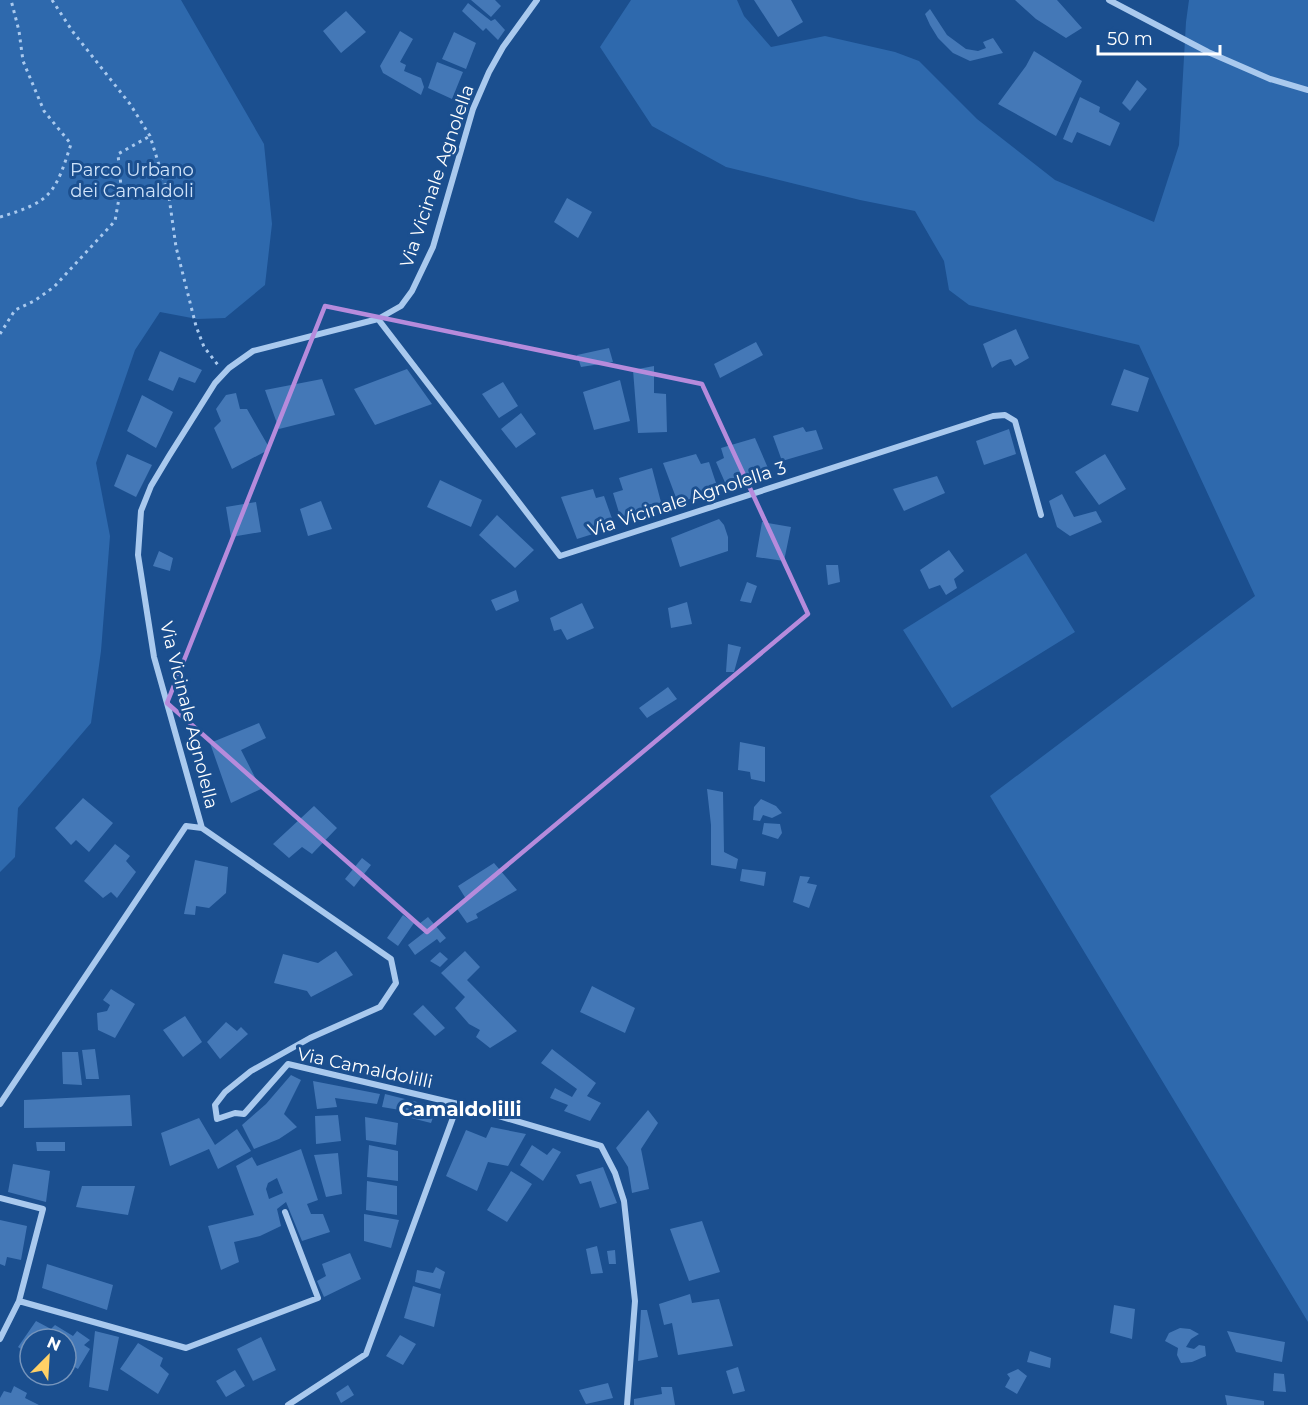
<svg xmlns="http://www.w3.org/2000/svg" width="1308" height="1405" viewBox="0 0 1308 1405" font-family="Montserrat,sans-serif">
  <rect width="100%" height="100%" fill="#1b4f8f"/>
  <path fill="#2e69ad" d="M0 0H181L264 144 272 224 265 285 225 318 197 319 160 312 135 350 96 463 110 536 101 651 91 723 18 808 15 857 0 872Z
    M631 0H737L744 16 771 47 825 36 895 52 919 61 977 119 1055 180 1154 222 1179 145 1186 22 1189 0H1308V1322L990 796 1255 596 1139 345 969 305 949 290 944 261 915 211 860 200 726 167 652 126 600 47Z
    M1026 553 1075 632 952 708 903 630Z"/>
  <path fill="#4478b7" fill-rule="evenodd" d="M471 0H495L501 6 491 17Z
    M754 0H791L803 22 778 37Z
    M1015 0H1057L1082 28 1066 38 1036 19Z
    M468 3 491 21 495 19 505 30 498 40 486 28 483 31 462 11Z
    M930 9 947 35 966 49 978 51 986 48 983 42 993 38 1003 53 970 61 953 53 938 38 930 25 925 14Z
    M346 11 366 32 341 53 323 31Z
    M400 31 413 39 400 62 406 65 404 71 421 78 424 87 421 95 383 73 380 66Z
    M454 32 476 43 466 69 442 59Z
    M1034 51 1082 81 1056 136 998 104 1026 66Z
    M437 62 463 72 452 99 428 88Z
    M1137 80 1147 89 1130 111 1122 103Z
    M1080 97 1100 107 1099 112 1120 123 1110 146 1077 132 1072 143 1063 139Z
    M567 198 592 212 578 238 554 222Z
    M1016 329 1029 358 1015 366 1011 359 1000 362 992 368 983 344Z
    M756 342 763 355 720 378 714 364Z
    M609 348 613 362 581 367 577 355Z
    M160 351 202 370 195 383 179 377 173 391 148 380Z
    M654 366V393L666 394 667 432 638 433 633 370Z
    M407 369 432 404 375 425 354 389Z
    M1124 369 1149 378 1138 412 1111 405Z
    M322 379 335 415 279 429 265 390Z
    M620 380 630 421 594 430 583 392Z
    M503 382 518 406 499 418 482 394Z
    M236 393 240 409H247L270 449 232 469 214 428 221 421 216 409 226 395Z
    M142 395 173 412 156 448 127 431Z
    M521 413 536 434 516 448 501 429Z
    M803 427 806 432 816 430 823 449 782 461 773 436Z
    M1009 429 1016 454 984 465 976 441Z
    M755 438 771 475 727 487 716 462 724 458 721 448Z
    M127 454 152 465 136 497 114 486Z
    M696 454 701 464 709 462 718 489 678 503 663 463Z
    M1105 454 1126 489 1099 505 1075 472Z
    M652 468 662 506 621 519 613 493 623 490 619 478Z
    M937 476 945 493 904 511 893 489Z
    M440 480 482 500 471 527 427 507Z
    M593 489 596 498 604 496 615 527 577 539 561 497Z
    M1062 494 1074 517 1096 511 1102 522 1070 536 1057 527 1049 501Z
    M321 501 332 529 308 536 300 509Z
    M256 502 261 532 231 537 226 507Z
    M497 515 534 550 515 568 479 535Z
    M719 519 724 525 728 537V551L680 567 671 538Z
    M762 522 791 527 784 561 756 557Z
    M949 550 964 571 954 579 957 588 946 595 940 585 929 589 920 570Z
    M159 551 173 558 170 571 153 566Z
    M826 565H838L840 582 828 585Z
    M747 582 757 586 751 603 740 601Z
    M516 590 519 601 496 611 491 600Z
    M687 602 692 624 671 628 668 608Z
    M582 603 594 628 567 640 561 629 554 631 550 618Z
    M728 644 741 647 734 672H726Z
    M668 687 677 699 647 718 639 708Z
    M259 723 266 738 241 750 261 789 231 803 210 743Z
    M740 742 765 747V782L751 779 750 772 738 770Z
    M707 789 723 792 724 852 738 859 736 869 711 865V825Z
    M83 798 113 823 89 852 76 840 71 845 55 828Z
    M761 799 776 806 782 813 772 818 763 815 760 821 753 820 754 807Z
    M314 806 337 828 312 854 302 847 289 858 273 844Z
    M764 823 780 824 782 833 778 839 762 834Z
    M115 844 130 856 126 861 136 872 117 898 111 892 103 898 84 881Z
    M362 858 371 865 354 887 345 879Z
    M195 860 228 867 226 893 209 908 196 906 195 915 184 914Z
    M494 863 517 890 476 914 478 918 467 923 455 906 466 899 458 886Z
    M742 869 766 872 764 886 740 881Z
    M800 876 810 877 807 883 817 885 809 908 793 902Z
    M403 915 414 923 398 946 387 938Z
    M428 917 446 938 440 943 437 939 415 955 408 945 426 931 419 924Z
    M336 951 353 975 311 997 307 991 274 983 283 954 318 963Z
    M465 951 480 967 467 980 517 1031 490 1048 476 1037 480 1030 469 1024 455 1008 465 997 441 973Z
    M440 952 448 959 440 967 430 961Z
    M592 986 635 1008 625 1033 580 1012Z
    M111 989 135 1004 115 1038 98 1030 97 1013 107 1011 110 1005 103 1000Z
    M423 1005 445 1028 435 1036 413 1014Z
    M185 1016 202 1042 183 1057 163 1030Z
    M226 1022 237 1031 241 1027 248 1034 220 1059 207 1042Z
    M95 1049 99 1079H86L82 1050Z
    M552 1049 596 1083 587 1096 601 1103 590 1121 564 1111 568 1105 550 1098 555 1088 572 1097 577 1089 541 1063Z
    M62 1052H78L82 1085 63 1084Z
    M291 1075 301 1080 284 1114 297 1127 279 1139 254 1149 242 1125 266 1104Z
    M313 1081 380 1094 377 1104 335 1098 337 1107 317 1109Z
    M385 1094 437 1107 431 1123 399 1115 400 1110 382 1107Z
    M130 1095 132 1126 24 1128V1100Z
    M648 1110 658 1123 641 1149 649 1189 632 1193 628 1167 616 1148Z
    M338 1115 341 1141 316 1144 315 1116Z
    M365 1117 398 1123 396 1145 366 1140Z
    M199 1118 215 1145 237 1129 251 1151 218 1169 209 1149 170 1166 161 1133Z
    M491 1127 526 1134 508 1166 488 1162 477 1191 446 1176 466 1130 486 1138Z
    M36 1142H65V1151H37Z
    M369 1145 398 1151V1181L367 1177Z
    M532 1145 547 1155 553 1148 561 1152 543 1181 520 1165Z
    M301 1149 318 1200 307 1204 311 1214H323L330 1232 302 1241 286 1202 277 1209 281 1226 260 1236 234 1242 239 1262 221 1270 208 1226 254 1215 236 1166 252 1157 257 1166ZM277 1178 283 1193 269 1199 266 1189 268 1183Z
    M338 1153 342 1194 326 1197 314 1155Z
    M13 1164 50 1171 46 1202 8 1192Z
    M603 1167 617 1203 600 1208 591 1181 580 1184 576 1175Z
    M511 1171 532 1184 507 1222 487 1210Z
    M367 1181 397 1186V1215L366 1210Z
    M82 1186H135L128 1215 76 1207Z
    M364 1214 399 1220 391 1248 364 1241Z
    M0 1220 27 1226 21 1260 7 1257 5 1266 0 1264Z
    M702 1221 720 1272 689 1281 670 1229Z
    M597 1246 603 1273 591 1274 586 1249Z
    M615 1250 616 1264H609L607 1251Z
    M350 1253 361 1279 324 1297 317 1281 326 1276 322 1264Z
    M47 1264 113 1285 107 1310 42 1288Z
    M436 1267 445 1272 440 1289 415 1282 417 1270 433 1273Z
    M413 1286 441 1294 434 1327 404 1318Z
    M690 1294 692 1303 719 1299 733 1346 678 1355 672 1323 664 1325 659 1304Z
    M1114 1305 1135 1309 1132 1339 1110 1333Z
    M641 1310H647L658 1357 638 1361Z
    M36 1321 51 1329 55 1325 73 1336 77 1331 90 1340 84 1345 90 1349 78 1369 66 1362V1339H30V1355L18 1347Z
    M1180 1328 1190 1329 1199 1334 1191 1339 1186 1347 1194 1349 1199 1345 1205 1346 1206 1356 1192 1362 1181 1363 1177 1355 1178 1348 1165 1341 1169 1333Z
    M95 1331 119 1337 108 1391 89 1387Z
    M1227 1331 1285 1342 1282 1362 1236 1352Z
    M400 1335 416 1344 403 1365 386 1356Z
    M261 1337 276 1370 253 1381 237 1349Z
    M138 1343 163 1358 160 1366 169 1374 158 1394 120 1369Z
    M1030 1351 1051 1358 1050 1368 1027 1362Z
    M738 1367 745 1391 733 1394 726 1371Z
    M1018 1369 1027 1376 1017 1394 1005 1387 1010 1378 1007 1374Z
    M235 1370 245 1386 226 1397 216 1381Z
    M1274 1373 1284 1374 1286 1392 1273 1391Z
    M608 1383 613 1398 586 1404 579 1390Z
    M348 1385 354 1395 341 1403 336 1393Z
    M14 1386 27 1393 25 1398 39 1405H0V1398L4 1391 11 1393Z
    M661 1387H672L675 1405H634V1399L662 1394Z
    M1225 1395 1264 1401V1405H1227Z"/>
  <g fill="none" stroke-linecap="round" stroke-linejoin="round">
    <path stroke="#a9c9ee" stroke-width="3" stroke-dasharray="3 4.5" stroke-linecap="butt" d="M52 0 73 32 130 104 150 136 169 197 176 247 196 326 204 347 218 365
      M0 217C51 202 55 194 71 144L44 111 23 61 19 31 11 0
      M0 334 15 310 34 301 54 287 115 221 121 187 118 154 150 136"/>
    <path stroke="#a9c9ee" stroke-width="6" d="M1109 0 1208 52 1270 79 1308 90
      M378 319 560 556 993 416 1005 415 1015 421 1041 515
      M202 828 154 657 138 555 141 511 151 486 169 456 215 383 229 368 253 351 378 319 401 306 412 291 433 247 473 109 489 72 503 47 537 0
      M0 1104 186 826 202 828 391 959 396 983 380 1007 310 1038 251 1071 225 1092 215 1105 217 1119 235 1113 244 1114 288 1064 458 1104 601 1146 615 1173 624 1201 635 1301 627 1405
      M0 1198 43 1209 19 1301 0 1339
      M19 1301 186 1348 318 1298 285 1212
      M288 1405 366 1354 458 1104"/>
  </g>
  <path fill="none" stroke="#b68bdc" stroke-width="4.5" stroke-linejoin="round" d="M325 306 702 384 808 614 427 932 167 703Z"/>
  <g text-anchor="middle" stroke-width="6" stroke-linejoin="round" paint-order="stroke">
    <g font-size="18" fill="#cfe3fa" stroke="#1b4f8f">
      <text x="132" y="176">Parco Urbano<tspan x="132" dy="21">dei Camaldoli</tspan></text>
    </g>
    <g font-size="18" fill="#fff" stroke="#1b4f8f">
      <text transform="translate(437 176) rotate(-71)" y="6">Via Vicinale Agnolella</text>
      <text transform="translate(687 499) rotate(-18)" y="6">Via Vicinale Agnolella 3</text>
      <text transform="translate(189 715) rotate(76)" y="6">Via Vicinale Agnolella</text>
      <text transform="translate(365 1068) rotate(12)" y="6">Via Camaldolilli</text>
    </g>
    <g font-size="20" font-weight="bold" fill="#fff" stroke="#1b4f8f">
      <text x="460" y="1116">Camaldolilli</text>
    </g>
  </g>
  <g transform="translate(48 1357) rotate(24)"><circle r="28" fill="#1b4f8f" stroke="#7695bc" stroke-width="1.5"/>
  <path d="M0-4.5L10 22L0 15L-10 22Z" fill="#ffd166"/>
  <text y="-9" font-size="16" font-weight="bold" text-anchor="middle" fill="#ffffff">N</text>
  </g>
  <path d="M1098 45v9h122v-9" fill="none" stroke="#ffffff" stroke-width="3"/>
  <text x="1107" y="45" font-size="18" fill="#ffffff" stroke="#1b4f8f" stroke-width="4.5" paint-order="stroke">50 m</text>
</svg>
